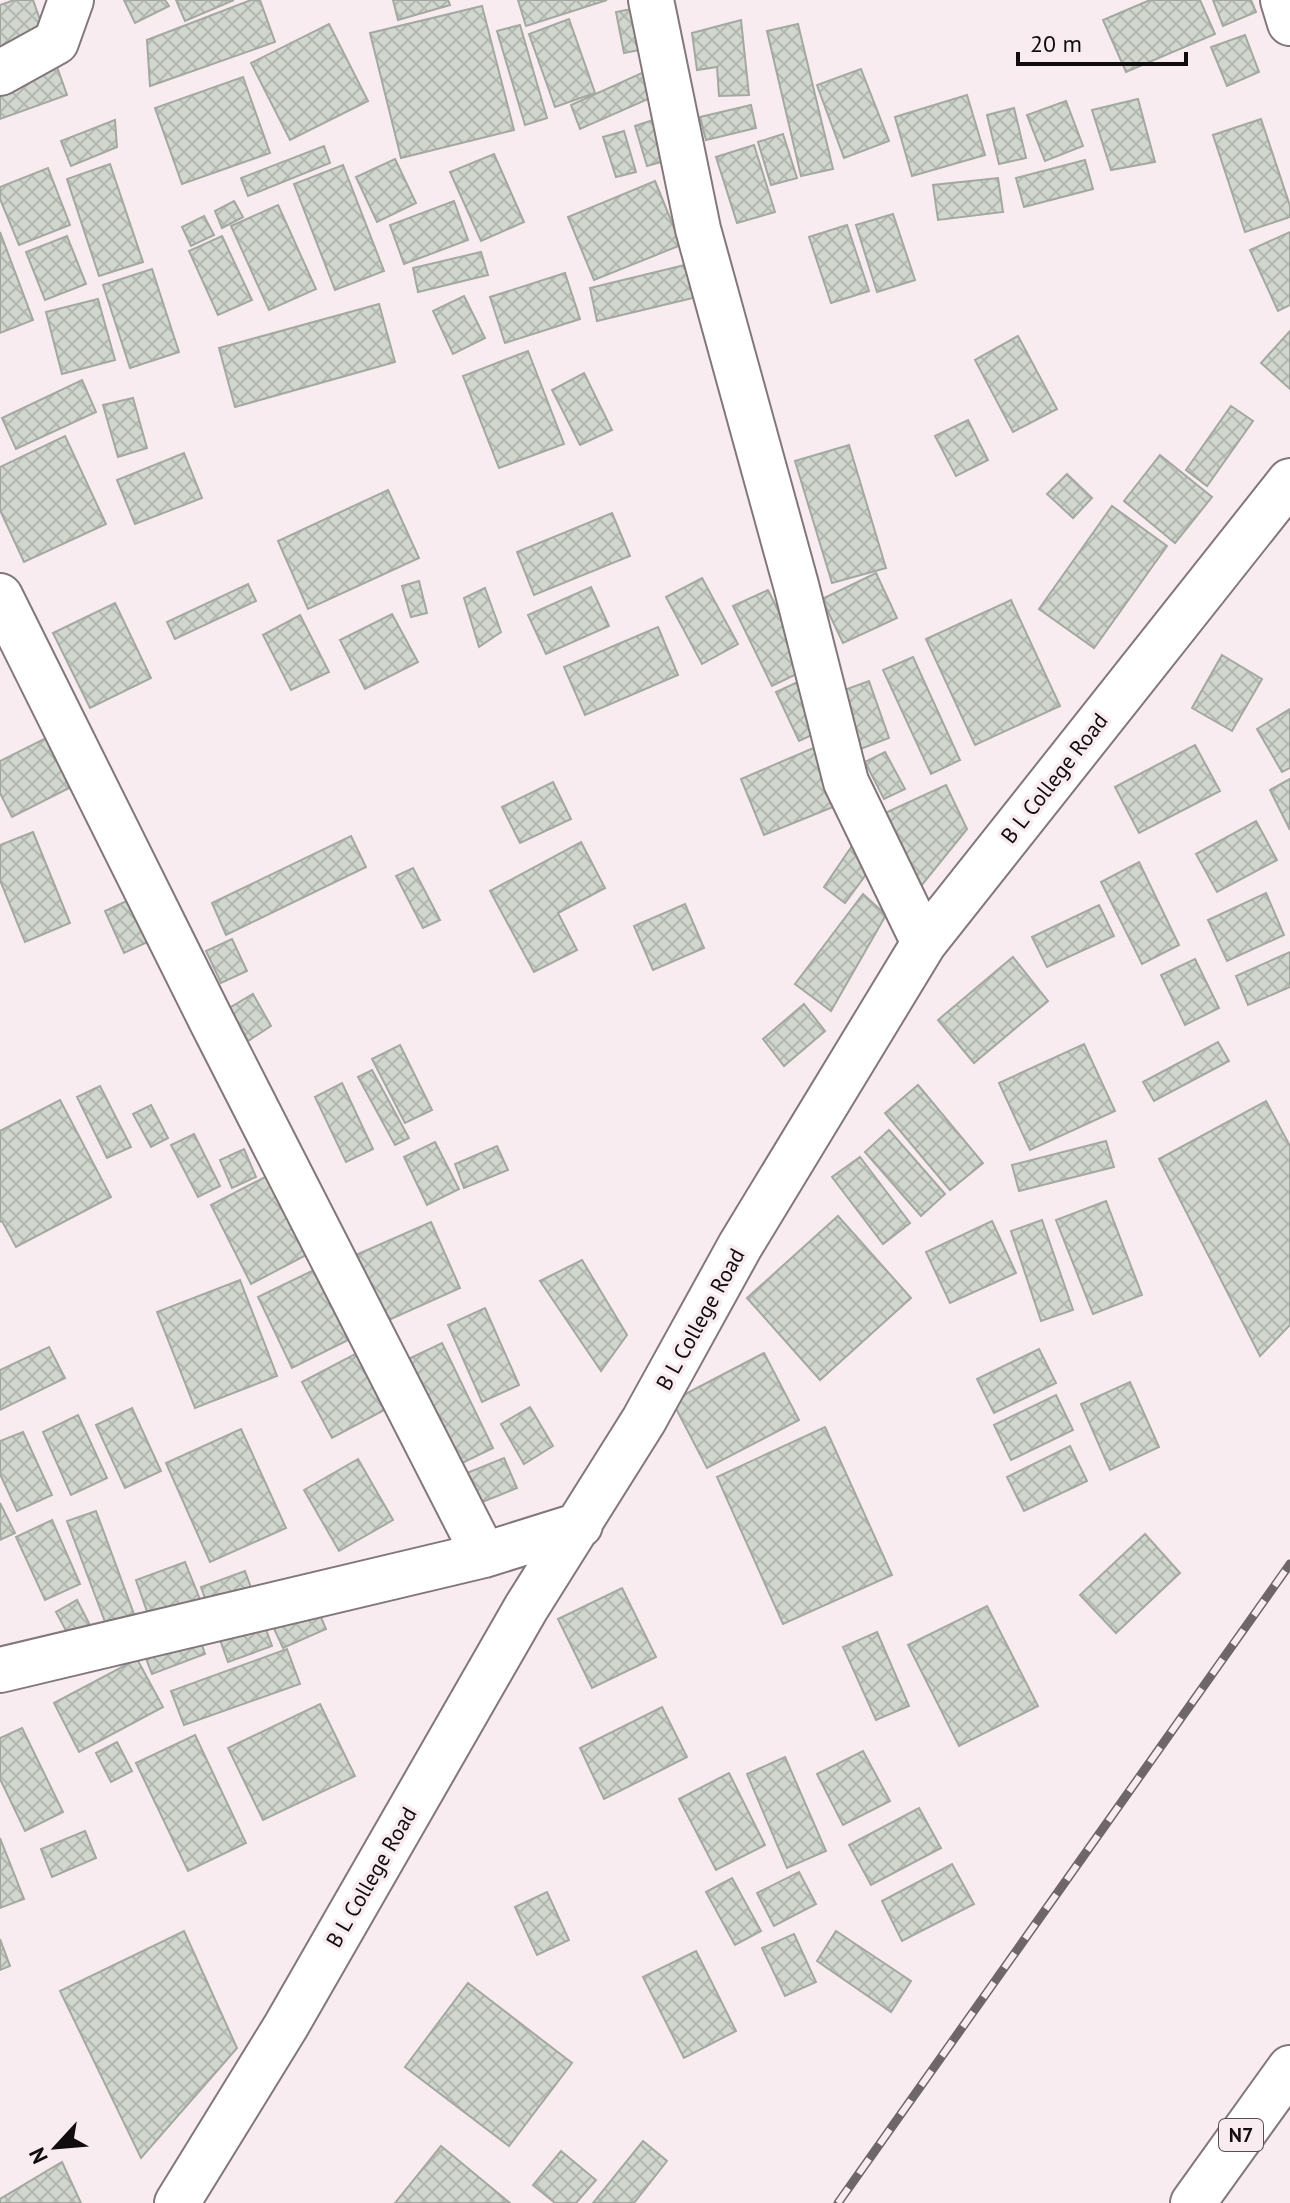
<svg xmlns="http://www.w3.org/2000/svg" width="1290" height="2203" viewBox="0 0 1290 2203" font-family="'PT Sans',sans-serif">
  <defs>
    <pattern id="building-cross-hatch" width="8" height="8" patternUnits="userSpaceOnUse" patternTransform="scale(2)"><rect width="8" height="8" fill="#d1d7ce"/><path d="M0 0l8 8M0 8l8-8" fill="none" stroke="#b2b7b0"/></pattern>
  </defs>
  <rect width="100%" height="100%" fill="#f9ecf1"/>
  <path fill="url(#building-cross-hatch)" stroke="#a3a8a0" stroke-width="2" d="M14 0H33L67 95 0 119V5Z
    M124 0H165L169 6 135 23Z
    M176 0H234L185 21Z
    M251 0H260L275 42 150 86 147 40Z
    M393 0H448L450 5 398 20Z
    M518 0H607L526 26Z
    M1150 0H1200L1215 34 1126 72 1103 20Z
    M1213 0H1251L1256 12 1223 26Z
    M482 6 514 130 401 158 370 33Z
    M647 6 654 47 624 53 616 12Z
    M569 19 595 93 555 107 529 34Z
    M741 20 749 95 719 96 717 67 697 70 692 33Z
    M329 24 368 101 290 140 251 63Z
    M798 24 833 169 801 176 767 31Z
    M520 25 547 118 525 125 497 31Z
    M1245 35 1259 72 1227 86 1211 47Z
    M655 67 664 92 580 129 571 105Z
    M861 69 889 141 844 158 817 85Z
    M243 77 270 153 182 184 155 108Z
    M967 95 985 155 912 176 895 117Z
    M1138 99 1155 162 1111 170 1092 110Z
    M1066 101 1083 146 1045 161 1027 115Z
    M751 105 756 128 706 140 700 117Z
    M1014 108 1026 158 999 164 987 115Z
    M656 119 668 160 647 166 635 126Z
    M1261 119 1290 206V217L1245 232 1213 135Z
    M115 120 117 147 71 166 61 141Z
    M624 131 636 172 616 177 603 137Z
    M783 134 797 178 771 185 758 142Z
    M754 145 775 212 737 223 716 157Z
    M324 146 330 163 248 196 241 178Z
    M494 154 524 222 481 241 450 172Z
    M395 159 416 203 377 222 356 177Z
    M1085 160 1093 189 1024 207 1016 178Z
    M110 164 143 262 99 276 67 179Z
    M343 165 384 271 335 290 294 184Z
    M48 168 70 225 19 245 0 199V187Z
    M998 178 1003 212 938 220 933 185Z
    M655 181 681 245 594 280 568 217Z
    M234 201 243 217 222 228 215 211Z
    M454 201 468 240 404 264 390 225Z
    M278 205 316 289 269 310 231 226Z
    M893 214 915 280 877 292 856 225Z
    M204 216 214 235 191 246 182 227Z
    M847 225 869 291 831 303 809 237Z
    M0 232 33 320 0 333Z
    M1290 232V305L1278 311 1250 250Z
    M67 236 86 284 45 300 26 252Z
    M222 236 252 300 218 315 189 251Z
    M481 252 488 275 418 292 413 268Z
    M693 263 701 296 597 321 590 288Z
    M152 269 179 352 130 368 103 285Z
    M565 273 580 319 505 343 490 297Z
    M464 296 485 338 453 354 433 311Z
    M98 299 115 360 62 374 46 312Z
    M379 304 395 362 235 407 219 348Z
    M1290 331V389L1261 363Z
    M1018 336 1057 409 1013 432 975 360Z
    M528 351 564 444 499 468 463 376Z
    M584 373 612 430 580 445 552 390Z
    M82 380 96 412 16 449 2 418Z
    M133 398 147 448 118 457 103 405Z
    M1231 406 1253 421 1207 486 1186 470Z
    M968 420 988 460 956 476 935 436Z
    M65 436 106 524 24 562 0 510V467Z
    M849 445 886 568 832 583 795 461Z
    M184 453 202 498 135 524 117 480Z
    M1160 455 1212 497 1175 543 1124 501Z
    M1067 474 1092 498 1073 518 1047 494Z
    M388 490 419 558 308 609 278 541Z
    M1112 506 1167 546 1094 648 1039 609Z
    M612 513 630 556 534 595 517 552Z
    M876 573 897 618 843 643 822 599Z
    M702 578 738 644 702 664 666 597Z
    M419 581 427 613 411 617 402 586Z
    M248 584 256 601 175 639 167 622Z
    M591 587 609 626 546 654 528 615Z
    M485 588 501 632 479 647 464 598Z
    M768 590 807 669 772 686 733 606Z
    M1011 600 1060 706 975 745 926 639Z
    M115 603 151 678 90 708 53 633Z
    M392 614 418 662 365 689 340 640Z
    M300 615 329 672 291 690 263 635Z
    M658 627 678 675 585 715 564 667Z
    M1222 655 1262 679 1232 731 1192 708Z
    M913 657 960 760 931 774 883 670Z
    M802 680 825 729 799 741 776 692Z
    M869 681 889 738 858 750 836 693Z
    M1290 709V768L1282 772 1257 729Z
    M48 737 73 786 12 817 0 793V761Z
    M1195 745 1220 791 1139 833 1115 787Z
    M818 746 843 803 764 835 741 779Z
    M885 752 905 789 884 799 865 762Z
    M1290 779V830L1270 790Z
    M553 782 571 819 520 843 502 807Z
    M946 785 967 829 913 896 870 820Z
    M1256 821 1277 860 1217 892 1196 854Z
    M33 832 70 923 25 942 0 880V845Z
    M351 836 366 867 226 935 212 903Z
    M581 842 605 888 558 913 577 950 534 972 490 891Z
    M852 846 870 869 845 903 824 887Z
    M1139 862 1179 945 1142 964 1101 882Z
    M413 868 440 920 423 928 396 876Z
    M1266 893 1284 935 1227 961 1208 920Z
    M863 894 886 915 831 1011 795 984Z
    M135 897 154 939 124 953 105 911Z
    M685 904 704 948 653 970 634 926Z
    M1099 905 1114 936 1047 967 1032 937Z
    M232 939 247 971 221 983 206 951Z
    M1290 952V987L1248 1005 1236 976Z
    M1013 957 1048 1001 974 1063 938 1020Z
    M1195 959 1219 1008 1185 1025 1161 975Z
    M253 994 271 1026 248 1041 229 1008Z
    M804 1004 825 1031 784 1066 763 1039Z
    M1218 1042 1229 1061 1154 1101 1143 1082Z
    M1084 1044 1115 1111 1030 1150 999 1083Z
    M400 1045 432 1110 405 1123 372 1059Z
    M372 1070 409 1138 395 1145 358 1077Z
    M342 1083 373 1149 346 1162 315 1097Z
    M918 1085 983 1163 950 1190 885 1113Z
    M100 1086 131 1147 107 1158 77 1097Z
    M60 1100 111 1197 16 1247 2 1221 0 1222V1131Z
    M1266 1101 1290 1146V1325L1260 1356 1159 1159Z
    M151 1105 168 1138 151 1147 133 1114Z
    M889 1130 945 1194 921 1216 865 1152Z
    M194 1134 220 1186 198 1197 171 1145Z
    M1106 1141 1114 1167 1019 1191 1012 1165Z
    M435 1142 459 1189 427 1205 404 1157Z
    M497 1146 508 1170 464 1188 455 1164Z
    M244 1149 256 1177 232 1188 220 1160Z
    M860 1157 910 1223 883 1244 832 1177Z
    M269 1175 310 1253 251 1284 211 1205Z
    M1106 1201 1142 1295 1093 1314 1056 1220Z
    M838 1216 911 1298 820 1380 747 1298Z
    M1042 1220 1073 1310 1041 1321 1011 1231Z
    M992 1221 1016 1273 950 1303 926 1252Z
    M431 1222 460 1288 371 1328 342 1261Z
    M582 1260 627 1335 601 1371 540 1281Z
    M316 1269 350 1339 292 1368 258 1297Z
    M240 1280 277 1376 195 1408 157 1312Z
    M485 1308 519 1385 482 1402 448 1325Z
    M442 1343 493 1448 450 1469 398 1364Z
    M49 1347 65 1378 0 1410V1370Z
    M1039 1349 1056 1383 994 1413 977 1379Z
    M357 1353 386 1409 332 1438 302 1382Z
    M764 1353 799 1420 707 1468 672 1401Z
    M1130 1382 1159 1447 1110 1470 1081 1404Z
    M1056 1395 1073 1430 1011 1460 994 1425Z
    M530 1407 553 1446 524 1464 501 1424Z
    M132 1408 161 1471 125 1488 96 1425Z
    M78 1415 107 1478 71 1495 43 1432Z
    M825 1427 892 1575 783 1624 717 1477Z
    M241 1429 286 1528 210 1562 166 1463Z
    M23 1432 52 1495 17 1511 0 1474V1441Z
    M1070 1446 1087 1481 1024 1511 1007 1477Z
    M504 1458 517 1488 460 1511 447 1481Z
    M358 1459 393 1520 339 1551 304 1490Z
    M0 1503 15 1533 0 1540Z
    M96 1511 138 1625 110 1635 67 1521Z
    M52 1520 80 1584 45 1600 16 1537Z
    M1145 1534 1180 1573 1116 1633 1080 1595Z
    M185 1562 201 1602 150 1620 136 1580Z
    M245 1571 272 1646 228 1662 201 1587Z
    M308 1587 326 1629 283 1648 264 1607Z
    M622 1588 656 1657 592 1688 558 1619Z
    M77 1600 92 1629 71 1640 56 1612Z
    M987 1606 1038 1706 959 1746 908 1645Z
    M194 1621 205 1654 152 1674 139 1640Z
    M877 1632 909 1706 876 1720 843 1647Z
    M287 1649 300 1684 184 1725 171 1691Z
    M137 1659 163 1707 79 1752 54 1703Z
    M320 1704 355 1776 263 1820 228 1748Z
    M662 1707 687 1757 604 1799 580 1748Z
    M22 1728 63 1812 25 1831 0 1779V1738Z
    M195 1735 246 1843 188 1871 136 1763Z
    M117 1742 132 1771 111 1782 96 1753Z
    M863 1751 890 1801 843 1825 817 1774Z
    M785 1757 826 1851 787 1868 747 1774Z
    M729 1773 765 1845 716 1870 679 1799Z
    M919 1808 941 1848 871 1885 849 1845Z
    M85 1831 96 1858 52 1877 41 1849Z
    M0 1838 24 1899 0 1908Z
    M952 1864 974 1904 902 1941 882 1901Z
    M799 1872 816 1904 774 1926 757 1893Z
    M732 1878 761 1931 735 1945 706 1892Z
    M547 1892 569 1940 537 1955 515 1907Z
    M184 1931 237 2048 141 2158 60 1991Z
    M836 1931 911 1981 891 2012 817 1961Z
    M794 1934 816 1982 785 1996 762 1948Z
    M0 1939 10 1966 0 1970Z
    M696 1951 736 2031 684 2058 643 1977Z
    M468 1983 572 2063 509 2146 405 2067Z
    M643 2141 667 2161 634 2203H593Z
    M441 2146 510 2203H395Z
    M561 2151 596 2180 576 2203H555L533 2185Z
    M62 2162 81 2203H0V2199Z"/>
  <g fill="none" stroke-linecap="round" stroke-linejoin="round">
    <defs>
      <path id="minor" d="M651 0 698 229 796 585 846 782 924 943
        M0 73 56 42 71 0
        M0 596 212 1022 484 1555
        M0 1670 484 1555 580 1525
        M177 2203 286 2026 526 1608 644 1420 740 1246 924 943 1290 481"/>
      <path id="major" d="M1283 0 1290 23"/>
      <path id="highway" d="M1193 2203 1290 2068"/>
    </defs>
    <use href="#minor" stroke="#82777b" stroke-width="48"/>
    <use href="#major" stroke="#82777b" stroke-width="48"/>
    <use href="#highway" stroke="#82777b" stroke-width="48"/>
    <use href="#minor" stroke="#fff" stroke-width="44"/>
    <use href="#major" stroke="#fff" stroke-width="44"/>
    <use href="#highway" stroke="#fff" stroke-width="44"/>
    <defs>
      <path id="rail" d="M838 2203 1290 1564"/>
    </defs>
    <use href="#rail" stroke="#6e6669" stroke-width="9"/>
    <use href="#rail" stroke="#f9ecf1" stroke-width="6" stroke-dasharray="18" stroke-linecap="butt"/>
  </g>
  <g text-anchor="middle" stroke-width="7" stroke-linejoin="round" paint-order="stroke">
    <rect fill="#f9ecf1" stroke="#575052" stroke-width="2" x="1219" y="2119" width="44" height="32" rx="6"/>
    <g font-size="20" font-weight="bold" fill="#110d0e">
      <text x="1241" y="2142">N7</text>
    </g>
    <g font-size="22" fill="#110d0e" stroke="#f9ecf1">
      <text transform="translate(1054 778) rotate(-52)" y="8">B L College Road</text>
      <text transform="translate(700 1319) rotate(-61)" y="8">B L College Road</text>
      <text transform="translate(371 1877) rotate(-60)" y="8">B L College Road</text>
    </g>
  </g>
  <g transform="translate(56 2147) rotate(244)" stroke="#f9ecf1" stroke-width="6" paint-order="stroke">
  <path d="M0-6L14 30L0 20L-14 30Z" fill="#110d0e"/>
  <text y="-12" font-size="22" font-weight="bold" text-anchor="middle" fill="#110d0e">N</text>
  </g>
  <path d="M1018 52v12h168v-12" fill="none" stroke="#110d0e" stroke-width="4"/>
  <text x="1030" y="52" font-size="24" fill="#110d0e" stroke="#f9ecf1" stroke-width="6" paint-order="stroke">20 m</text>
</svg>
